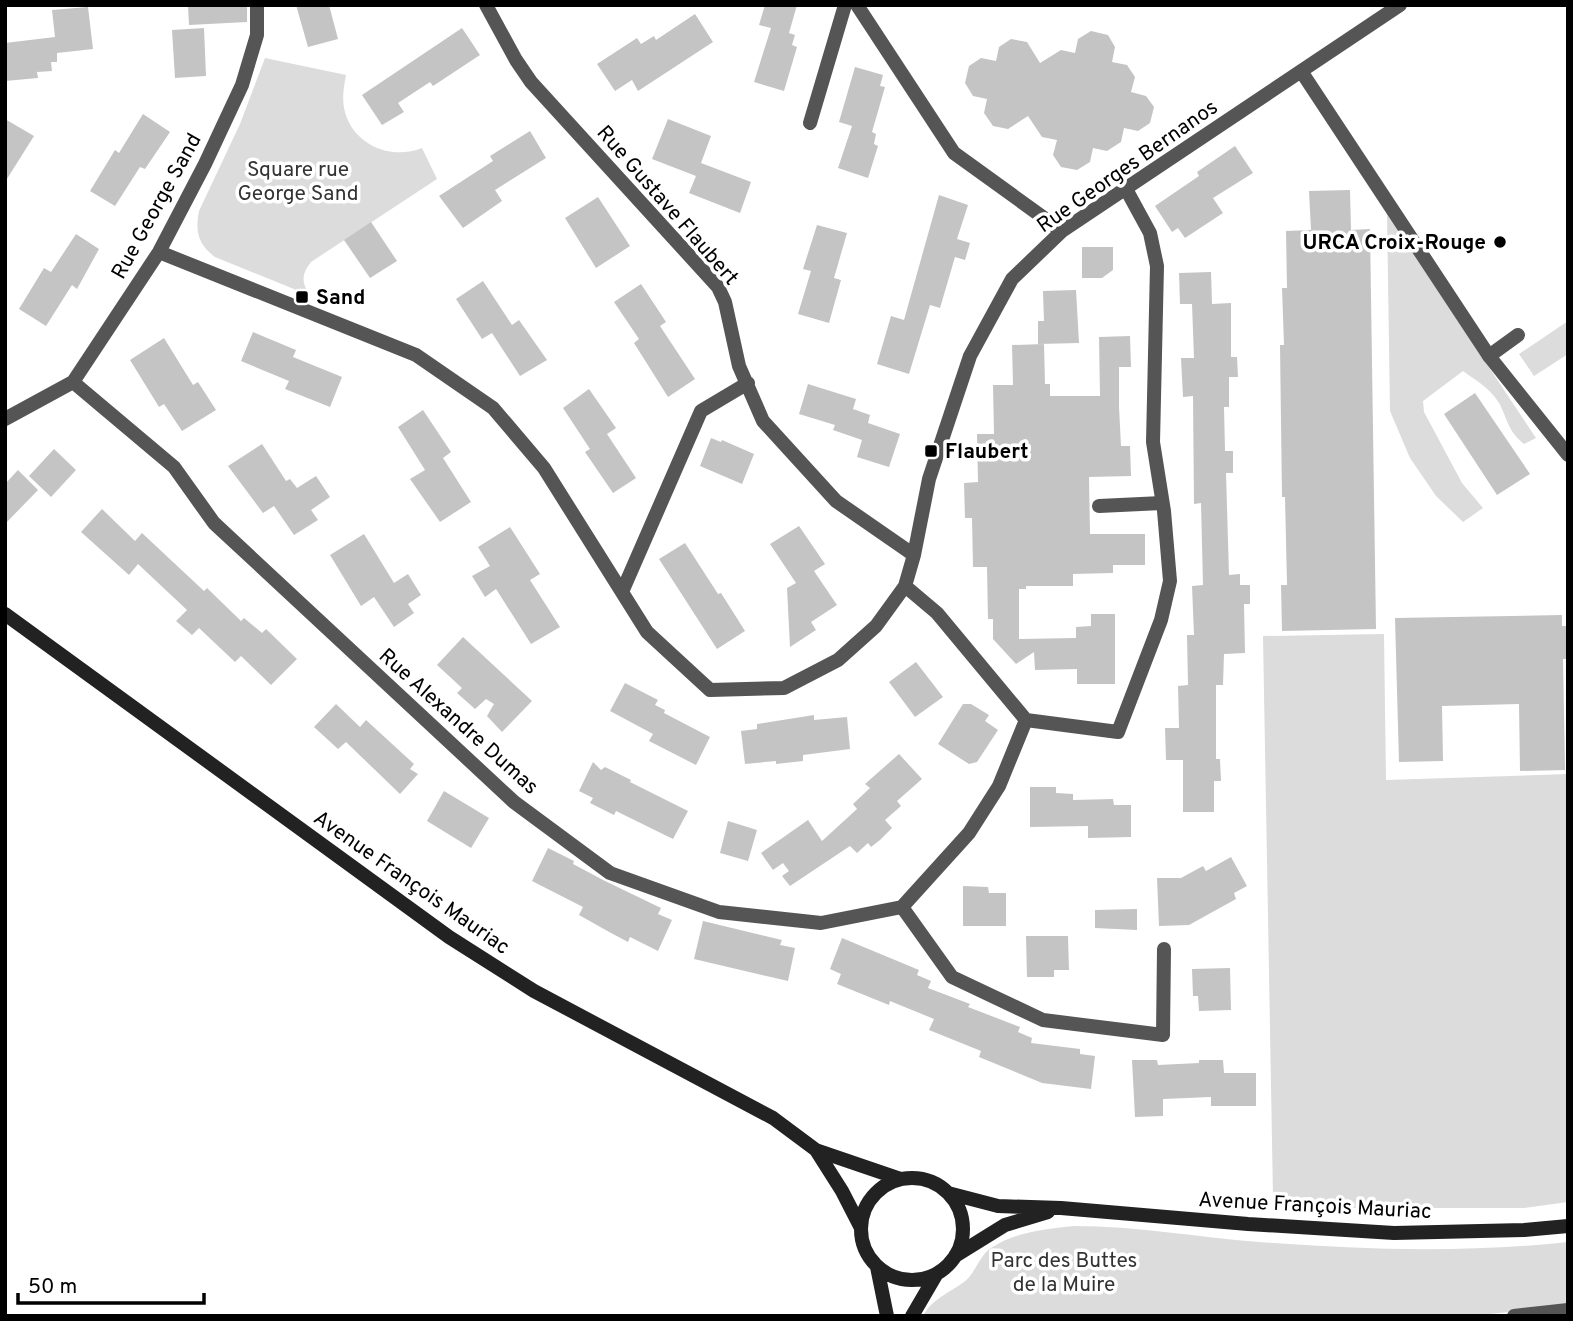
<svg xmlns="http://www.w3.org/2000/svg" width="1573" height="1321" viewBox="0 0 1573 1321" font-family="Overpass,sans-serif">
  <rect width="100%" height="100%" fill="#fff"/>
  <path fill="#dcdcdc" d="M265 58 346 75C344 86 342 97 344 108 351 144 390 161 422 148L437 179 311 262C301 274 301 284 311 296L215 257C198 245 195 231 199 211L240 124Z
    M1387 214 1536 438 1524 444C1504 428 1508 413 1494 396 1486 386 1474 379 1463 371L1423 401 1424 412 1462 483 1483 508 1463 522 1436 496 1410 458 1390 411Z
    M1568 321V354L1534 376 1519 354Z
    M1384 634 1386 780 1568 774V1202L1524 1208H1341L1273 1198 1263 636Z
    M1074 1226C1136 1226 1197 1237 1259 1242 1361 1250 1466 1253 1568 1242V1306L1471 1316H923C932 1299 949 1293 964 1282 975 1274 979 1256 991 1248 1014 1232 1047 1229 1074 1226Z"/>
  <path fill="#c4c4c4" d="M188 5H247V22L189 25Z
    M296 5H329L338 39 308 47Z
    M765 5H797L789 33 795 35 792 45 797 47 784 91 754 82 771 28 759 25Z
    M88 7 93 49 57 53V62H51L52 71 37 72 38 78 5 81V43L55 37 52 10Z
    M695 14 713 42 638 91 632 80 615 91 597 64 637 38 641 44 654 36 656 40Z
    M204 28 206 76 175 78 172 30Z
    M462 28 480 55 433 86 430 82 398 103 404 112 382 125 362 95Z
    M1091 31 1108 35 1115 47 1112 62 1127 65 1135 77 1131 92 1146 96 1154 107 1150 123 1138 131 1124 128 1121 142 1107 151 1093 148 1090 162 1077 170 1061 167 1053 155 1057 140 1042 137 1028 116 1008 129 993 126 984 113 987 99 973 96 965 83 969 66 981 58 996 61 999 47 1011 39 1027 42 1040 63 1061 50 1075 53 1078 39Z
    M855 67 883 75 880 86 885 87 872 132 876 134 874 144 878 146 868 178 838 168 852 126 839 122Z
    M143 114 170 132 145 169 140 167 115 206 90 191 115 150 119 153Z
    M5 119 34 136 5 182Z
    M668 119 711 136 701 163 751 182 740 213 689 193 696 176 652 159Z
    M530 131 546 158 495 190 502 201 463 228 439 196 493 161 490 156Z
    M1235 146 1253 173 1213 198 1223 213 1185 238 1178 228 1172 232 1155 206 1199 176 1197 172Z
    M1350 190 1351 230 1370 229 1376 629 1282 631 1281 585H1287L1285 497H1282L1280 345H1284L1282 288H1287L1286 231 1311 230 1309 191Z
    M939 195 968 205 957 239 970 243 965 260 955 257 940 308 930 305 909 374 877 364 891 316 904 320Z
    M598 197 630 246 596 268 565 218Z
    M371 222 397 261 370 278 344 240Z
    M817 225 847 233 834 278 841 280 829 323 798 314 811 271 803 269Z
    M76 234 99 249 77 289 72 285 46 326 19 309 44 268 51 272Z
    M1082 247H1113V270L1102 278H1082Z
    M1211 272 1212 304 1231 303V357H1237L1238 377H1229V407H1224L1225 451H1233V473H1226L1229 575 1240 574V585H1250V604H1244L1245 653 1224 654 1223 685H1216V759H1220L1221 781H1214V812H1183V760H1166L1165 728H1179L1178 686 1188 685 1187 635H1194L1192 586 1203 585 1201 503 1194 504 1193 396 1183 397 1181 358H1194L1192 304H1180L1179 273Z
    M483 281 512 325 519 320 547 360 520 376 492 333 482 339 456 299Z
    M641 284 666 322 660 326 695 379 668 397 634 343 639 339 614 302Z
    M1076 290 1079 343 1038 344V321H1044L1043 291Z
    M253 332 296 350 293 357 342 377 330 407 285 389 289 381 241 361Z
    M1130 336 1131 367H1119V407L1121 446H1130L1131 476 1089 477 1090 534H1145V565H1113V573L1073 574V586H1026V589H1019V639L1076 638V627L1091 626V614H1115V684H1077V669L1035 670 1034 652 1016 664 993 639V619H988L987 567H973L972 518H965L964 483 978 482 977 434H994L993 385H1013L1012 345 1044 344 1045 384H1050V396H1100L1099 337Z
    M164 338 193 385 198 382 216 410 182 431 164 404 159 407 130 360Z
    M808 384 856 399 853 409 870 415 868 423 900 434 889 467 857 457 862 440 833 430 835 425 799 414Z
    M589 389 616 428 607 434 636 478 613 493 585 452 590 449 563 408Z
    M1475 393 1530 474 1497 495 1444 414Z
    M423 410 451 452 443 458 471 502 440 522 410 479 425 470 398 427Z
    M711 438 721 442 722 440 754 454 742 484 700 466Z
    M262 444 286 481 290 479 297 488 316 476 330 497 311 510 318 520 294 535 274 506 263 513 228 466Z
    M54 449 76 470 51 497 29 476Z
    M18 470 38 490 5 524V484Z
    M102 509 135 541 142 533 204 591 207 588 241 621 244 618 262 633 266 629 297 659 271 685 241 656 235 662 199 628 192 635 176 621 187 610 138 564 129 575 81 532Z
    M799 526 825 564 814 571 837 605 811 622 816 630 790 647 787 588 796 583 770 544Z
    M510 527 540 574 530 580 560 627 531 644 496 589 485 597 472 576 490 566 478 547Z
    M364 534 394 583 408 574 421 595 408 604 414 613 394 627 374 597 361 606 330 555Z
    M685 543 718 594 721 593 745 631 717 649 659 559Z
    M1562 615V626H1568V659H1563L1565 770 1520 771 1519 704 1442 706 1443 761 1399 762 1395 618Z
    M463 637 532 701 502 732 487 716 494 704 486 699 475 709 457 693 462 688 437 665Z
    M916 662 943 697 915 717 889 682Z
    M625 683 658 700 655 705 665 710 664 713 710 737 696 765 649 741 653 734 610 711Z
    M336 704 360 727 366 720 414 764 410 769 418 774 400 794 346 742 338 749 314 727Z
    M963 704H971L989 715 985 721 998 730 977 762 969 764 938 744Z
    M814 715V720L847 717 850 749 803 755V761L776 764V761L745 764 741 731 757 729V724Z
    M899 754 922 779 897 801 901 806 885 820 892 828 880 840 871 847 868 843 857 853 850 846 790 886 782 876 789 871 783 863 773 870 761 853 808 820 822 841 857 809 853 804 870 788 865 784Z
    M593 762 601 770 605 767 631 780 630 782 688 811 673 839 616 811 614 815 590 803 593 798 579 791Z
    M1030 787H1056V793L1073 794V800L1113 799 1114 805H1131V837L1088 838V826L1030 827Z
    M444 791 489 818 471 848 427 821Z
    M728 821 757 830 748 861 720 853Z
    M548 848 574 861 573 864 605 881 661 908 658 914 672 920 658 951 630 937 628 942 611 933 579 915 583 907 532 881Z
    M1231 857 1247 886 1234 893 1236 899 1189 925 1159 926 1157 878H1181L1203 866 1206 871Z
    M963 886 988 887 989 893H1006V926H963Z
    M1137 909V930L1095 928V910Z
    M703 921 782 940 780 945 795 948 788 981 694 959Z
    M1026 936H1068L1069 970H1054V977H1027Z
    M842 938 919 970 917 975 931 981 928 988 970 1004 968 1007 1020 1027 1018 1032 1032 1038 1031 1043 1080 1049V1054L1095 1056 1091 1089 1042 1083 979 1057 981 1051 929 1030 934 1019 890 1001 889 1005 837 984 841 974 830 969Z
    M1230 968 1231 1010 1199 1011 1198 996H1193L1192 969Z
    M1132 1060H1157L1158 1065 1199 1063V1060H1223L1224 1073H1256V1106H1211V1097L1163 1099V1116L1135 1117Z"/>
  <g fill="none" stroke-linecap="round" stroke-linejoin="round">
    <path stroke="#555" stroke-width="14" d="M810 123 845 5
      M1489 356 1518 335
      M1099 506 1162 503"/>
    <path stroke="#555" stroke-width="14" d="M486 5 516 60 531 82 718 287 725 302 739 366 763 421 836 501 914 555
      M857 5 954 153 1062 231
      M1301 71 1489 356 1568 455
      M159 252 416 355 493 408 544 468 647 632 710 690 784 688 838 660 876 626 905 586 914 555 929 479 970 356 1012 279 1062 231 1400 5
      M73 382 174 467 214 523 514 802 610 873 719 912 821 923 902 907 969 833 999 786 1026 720 937 613 905 586
      M5 419 73 382 159 252 205 164 242 85 257 35V5
      M622 592 701 411 748 383
      M1026 720 1118 732 1161 620 1170 581 1164 511 1153 442 1157 266 1150 233 1126 189
      M902 907 952 977 1043 1020 1163 1035 1164 949
      M1514 1316 1568 1310"/>
    <path stroke="#222" stroke-width="14" d="M5 614 449 937 534 991 773 1118 816 1150 901 1179
      M816 1150 842 1191 861 1228
      M861 1229a51 51 0 1 1 102 0a51 51 0 1 1-102 0Z
      M948 1193 998 1206 1061 1208 1248 1224 1394 1233 1524 1230 1568 1226
      M955 1256 1005 1225 1048 1212
      M877 1267 887 1316
      M912 1316 936 1275"/>
  </g>
  <g fill="#000" stroke="#fff" stroke-width="2.5">
    <circle cx="1500" cy="242" r="7"/>
    <rect x="295" y="290" width="14" height="14" rx="3.5"/>
    <rect x="924" y="444" width="14" height="14" rx="3.5"/>
  </g>
  <g text-anchor="middle" stroke-width="7" stroke-linejoin="round" paint-order="stroke">
    <g font-size="21" fill="#000" stroke="#fff">
      <text transform="translate(1127 166) rotate(-35)" y="7">Rue Georges Bernanos</text>
      <text transform="translate(668 205) rotate(49)" y="7">Rue Gustave Flaubert</text>
      <text transform="translate(156 206) rotate(-61)" y="7">Rue George Sand</text>
      <text transform="translate(459 721) rotate(42)" y="7">Rue Alexandre Dumas</text>
      <text transform="translate(412 882) rotate(35)" y="7">Avenue François Mauriac</text>
      <text transform="translate(1315 1205) rotate(3)" y="7">Avenue François Mauriac</text>
    </g>
    <g font-size="21" fill="#333" stroke="#fff">
      <text x="298" y="176">Square rue<tspan x="298" dy="24">George Sand</tspan></text>
      <text x="1064" y="1267">Parc des Buttes<tspan x="1064" dy="24">de la Muire</tspan></text>
    </g>
    <g font-size="21" font-weight="bold" fill="#000" stroke="#fff" text-anchor="start">
      <text x="1486" y="249" text-anchor="end">URCA Croix-Rouge</text>
      <text x="316" y="304">Sand</text>
      <text x="945" y="458">Flaubert</text>
    </g>
  </g>
  <rect width="1573" height="1321" fill="none" stroke="#000000" stroke-width="14"/>
  <path d="M18 1293v10h186v-10" fill="none" stroke="#000000" stroke-width="3.5"/>
  <text x="28" y="1293" font-size="21" fill="#000000" stroke="#ffffff" stroke-width="5" paint-order="stroke">50 m</text>
</svg>
